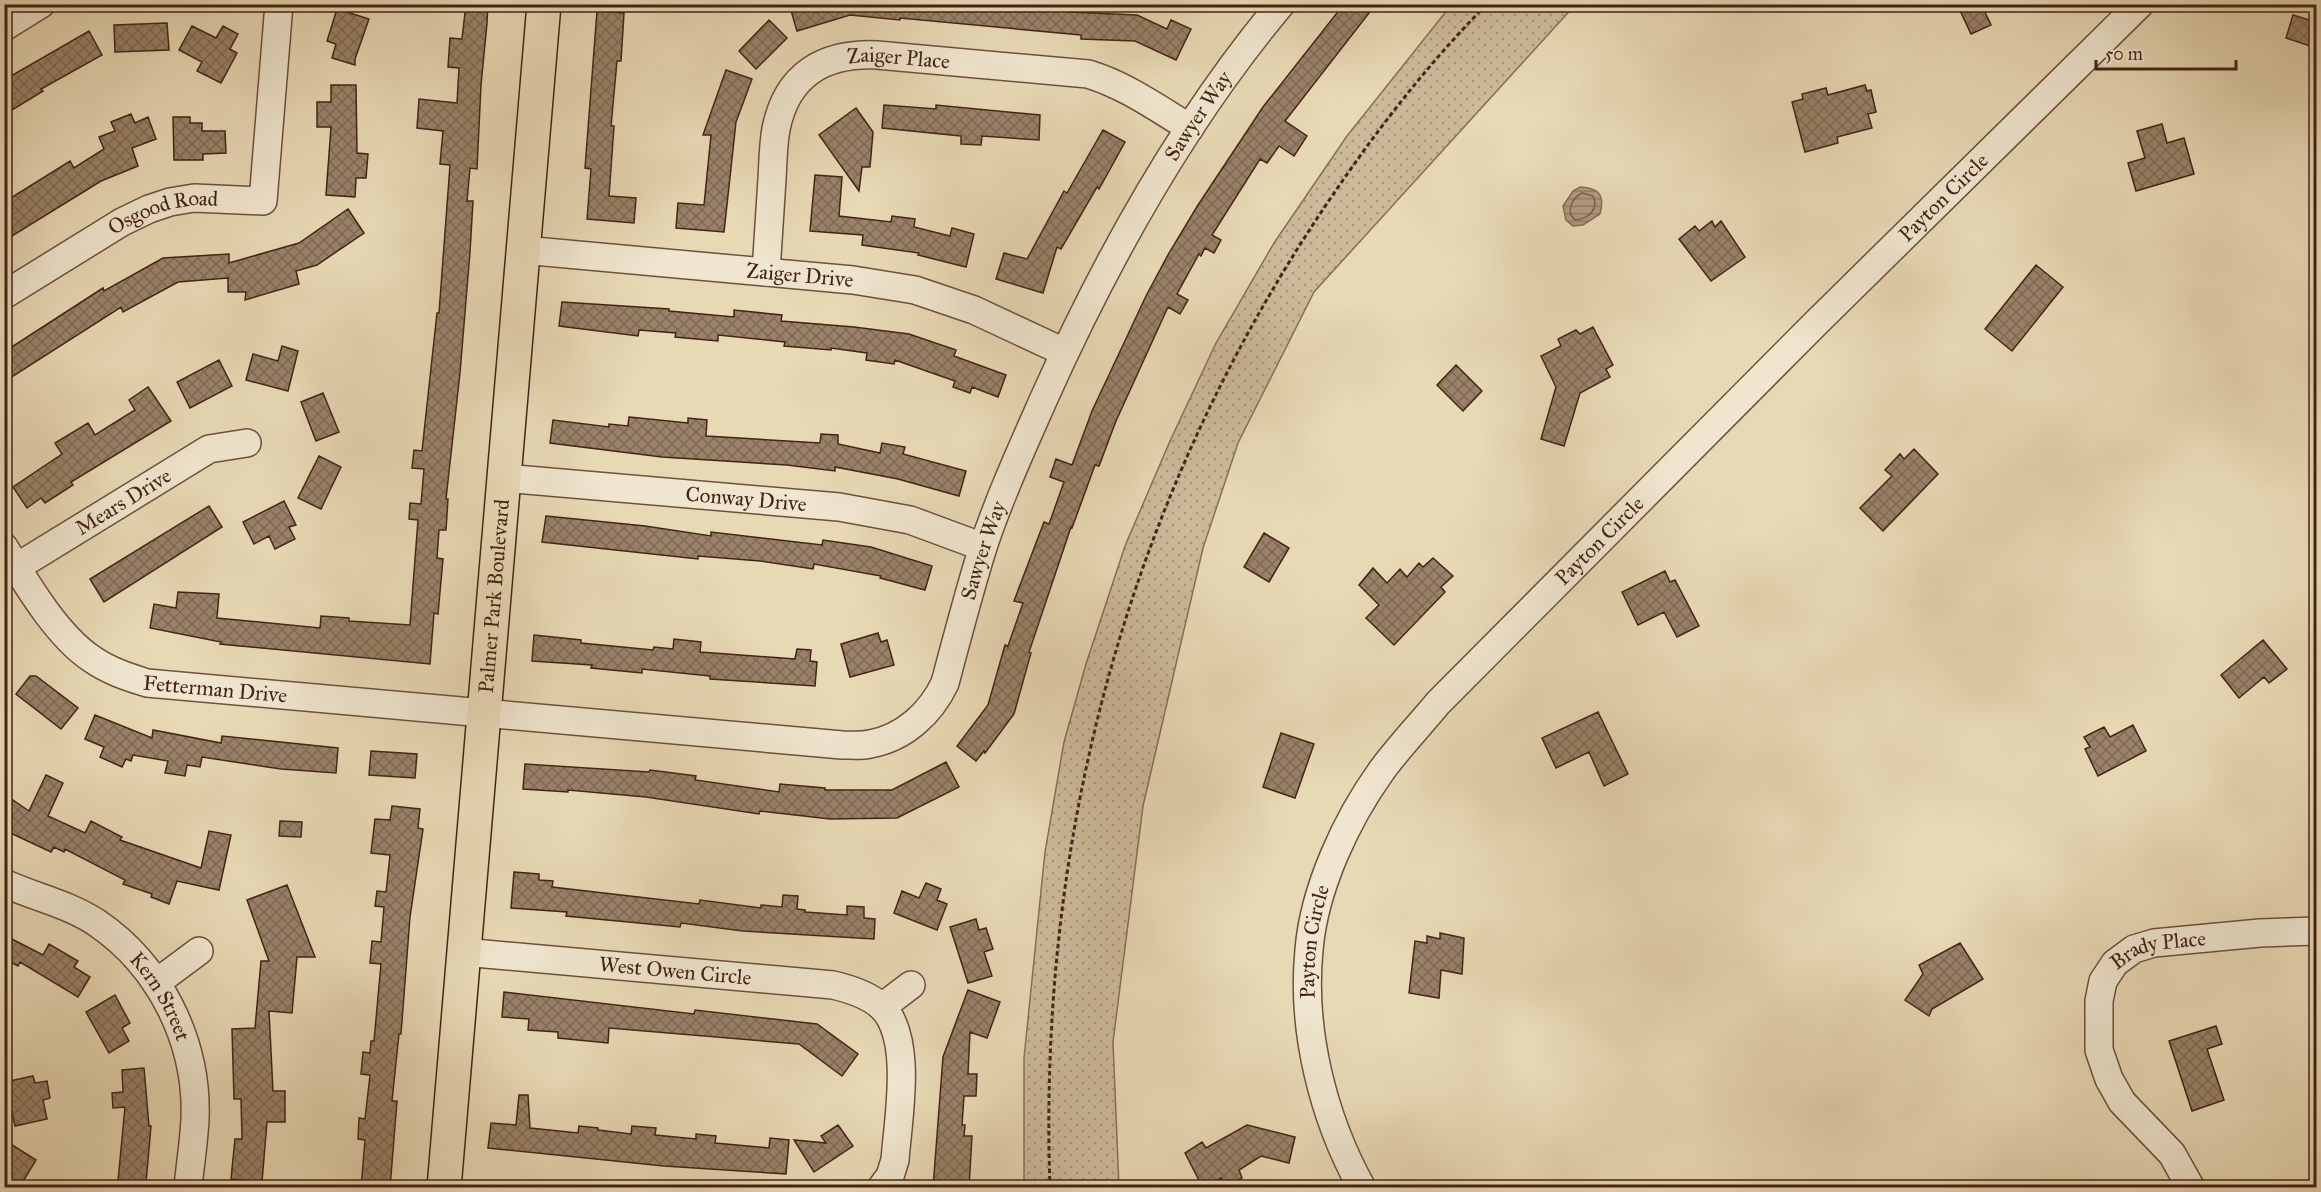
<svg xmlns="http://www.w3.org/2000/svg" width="2321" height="1192" viewBox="0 0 2321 1192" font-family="'IM FELL Great Primer',serif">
  <defs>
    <pattern id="grass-dots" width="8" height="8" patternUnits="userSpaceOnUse" patternTransform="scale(1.5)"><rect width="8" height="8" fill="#ccba9a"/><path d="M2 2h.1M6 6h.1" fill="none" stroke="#a7977d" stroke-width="1.8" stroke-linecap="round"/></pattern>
    <pattern id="water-rules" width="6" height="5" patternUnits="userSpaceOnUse" patternTransform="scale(1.5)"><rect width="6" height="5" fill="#b09b7f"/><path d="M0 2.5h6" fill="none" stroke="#917e67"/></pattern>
    <pattern id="building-cross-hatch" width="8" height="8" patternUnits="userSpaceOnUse" patternTransform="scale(1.5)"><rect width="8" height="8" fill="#998269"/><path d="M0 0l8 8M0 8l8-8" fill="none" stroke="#7e6a55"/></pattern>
  </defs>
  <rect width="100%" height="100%" fill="#e8d9b5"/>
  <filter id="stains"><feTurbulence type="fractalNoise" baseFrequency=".00333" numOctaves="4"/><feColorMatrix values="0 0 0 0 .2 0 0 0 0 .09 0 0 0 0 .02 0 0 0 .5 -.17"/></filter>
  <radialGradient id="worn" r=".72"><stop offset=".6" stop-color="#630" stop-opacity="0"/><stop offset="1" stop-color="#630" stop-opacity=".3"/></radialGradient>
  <path fill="url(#grass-dots)" stroke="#886e58" stroke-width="1.5" d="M1452 4 1575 5 1314 292 1238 443 1203 548 1143 806 1113 1042 1119 1187H1024V1058L1045 852 1064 742 1086 664 1125 546 1170 441 1216 343 1274 243 1347 136Z"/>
  <path fill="url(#water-rules)" stroke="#856b55" stroke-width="1.5" d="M1580 187C1600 188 1605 196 1600 214L1583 225 1573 226 1566 220 1563 206 1573 191Z"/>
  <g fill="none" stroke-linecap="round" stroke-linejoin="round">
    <path stroke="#7a5f4a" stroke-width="1.5" d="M1582 193 1593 196C1599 209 1589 219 1575 220 1565 212 1572 198 1582 193Z"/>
  </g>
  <path fill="url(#building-cross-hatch)" stroke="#442316" stroke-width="1.5" d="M466 4H488L487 23 481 85 477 169 470 168 467 201H473L470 252 460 373 446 499H448L446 530H439L437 558 443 559 438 614 434 613 430 664 220 644 221 642 150 628 154 604 176 608 178 592 219 594 217 618 320 628 321 616 349 618V621L410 625 418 520 409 519 410 503 421 504 424 469 412 468 414 450 422 451 437 313H439L450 165 440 164 443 131 417 128 419 99 457 103 459 68 448 67 450 38 462 39Z
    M799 4H1017L1070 10V12L1137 15 1167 29 1171 20 1191 29 1176 60 1135 41 1081 39V35L900 18V20L850 15 797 31 790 7Z
    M1344 4H1376L1285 121 1307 136 1294 156 1279 146 1267 163 1260 159 1212 235 1221 240 1214 253 1205 248 1201 256 1199 254 1177 294 1188 300 1180 314 1168 307 1116 421 1099 466 1095 465 1072 528 1071 527 1029 652 1031 653 1014 714 985 753 984 751 976 761 957 746 988 705 1005 645 1008 646 1023 603 1014 601 1044 522 1049 524 1064 482 1050 477 1056 459 1072 465 1092 411 1146 296 1169 253 1198 205 1263 107Z
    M1957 4H1981L1991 25 1971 34Z
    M337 9 369 19 355 59V65L332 58 336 44 327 41Z
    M597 11 624 13 621 61H617L611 126H614L609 196 636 198 634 223 587 219 591 169 585 168Z
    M2293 15 2316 22V48L2286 38Z
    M769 20 787 38 756 69 739 51Z
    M167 23 169 50 115 52 114 25Z
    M192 26 216 38 223 26 238 34 230 49 237 53 221 83 197 71 202 62 179 50Z
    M89 31 102 55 41 89 43 91 4 115V80Z
    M726 70 752 79 736 122 724 232 676 228 678 203 704 205 711 135H703Z
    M331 85H356L357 153 368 154 366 178H356L355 197 326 195 331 127H317V102H331Z
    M1865 85 1867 91 1871 90 1876 112 1868 114 1872 128 1837 137 1838 143 1805 152 1792 102 1803 99 1802 94 1826 88 1828 95Z
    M884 105 936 109V105L1040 115 1039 140 982 136 981 145 961 144V136L882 128Z
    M856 108 873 132 870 167H862L859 191 819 135Z
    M131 114 135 123 148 117 156 139 132 148 138 166 101 181 4 241V213L12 209 6 201 70 161 74 168 104 149 99 137 115 131 111 122Z
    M173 117H190V123H202V131H225L226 153 203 154V160H174Z
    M2162 124 2167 143 2184 138 2194 174 2136 191 2128 163 2145 158 2137 131Z
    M1103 130 1125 142 1099 189 1097 187 1061 249 1057 247 1043 293 996 279 1004 253 1027 259 1064 191 1067 193Z
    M815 175 842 177 839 216 891 222 892 216 915 219 914 227 950 236 952 228 974 234 966 267 918 255 919 253 862 245 863 235 810 231Z
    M348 209 364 233 317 265 296 271 299 284 245 300 246 292H228V278L178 282 123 312 121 307 4 382V352L103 288 104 291 163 258 229 254V263L299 243Z
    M1712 221 1715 227 1721 221 1745 257 1711 281 1679 239 1695 226 1699 231Z
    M2036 265 2063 287 2012 351 1985 329Z
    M562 302 669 309V311L734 317V310L782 315 781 321 854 327 909 334 956 350 954 356 1006 375 998 397 972 387 970 393 953 387 955 381 895 360 894 364 866 360 867 353 831 348V350L784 346 785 342 718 335V341L675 337 676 333 639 330 638 336 559 326Z
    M1593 327 1613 365 1606 369 1610 377 1580 393 1564 446 1541 439 1556 387 1541 356 1561 346 1558 339 1576 330 1580 334Z
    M282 346 298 351 288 391 246 380 253 354 278 361Z
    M219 360 232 386 190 408 177 382Z
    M1456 365 1482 391 1463 411 1437 385Z
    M148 387 171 421 71 482 73 485 45 503 41 498 27 508 13 487 62 454 55 443 88 423 95 435 135 410 129 400Z
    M323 393 339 432 316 441 301 402Z
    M629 417 688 423V418L707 420 706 436 820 443 821 434 838 435V444L880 453 882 443 905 447 903 454 966 471 959 496 898 479 835 467V471L787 465 662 457 550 443 553 420 609 427V424L628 426Z
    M1914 449 1938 474 1883 531 1860 508 1892 476 1885 470 1900 454 1904 459Z
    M319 456 341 467 321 509 298 498Z
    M284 501 296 525 289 527 295 539 275 549 269 536 254 544 243 522Z
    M209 506 222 527 104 602 90 579Z
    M546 516 645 526 711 536V532L822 545 823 540 871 547 932 566 925 590 880 578 881 576 814 564 813 569 760 561 698 556V559L542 542Z
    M1264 533 1289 548 1269 582 1244 567Z
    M1433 558 1453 576 1441 587 1445 592 1394 645 1366 618 1379 605 1359 585 1373 568 1387 583 1400 569 1407 577 1419 563 1423 567Z
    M1665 571 1670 582 1675 580 1699 626 1677 637 1664 612 1638 625 1622 592Z
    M878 633 881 642 887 640 894 665 850 677 841 644Z
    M534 635 581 640V643L653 650 654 647 673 649 674 639 701 642 700 652 795 659 797 649 811 650 810 661 817 662 815 686 710 679V676L642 669V673L591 668 592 665 532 661Z
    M2263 640 2287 669 2269 683 2264 677 2239 698 2221 675Z
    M30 676H36L78 708 61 729 16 694Z
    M1598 712 1628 774 1604 786 1589 752 1556 768 1542 738Z
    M95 715 152 738 153 730 221 743 222 736 338 748 336 773 281 769 202 757 200 767 187 765 185 776 165 773 168 761 133 755 131 761 126 759 122 767 100 757 104 747 85 739Z
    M2133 725 2146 751 2098 776 2085 749 2090 747 2084 737 2104 727 2110 737Z
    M1281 733 1314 744 1295 798 1263 787Z
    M371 751 417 754 415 778 369 775Z
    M946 762 959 787 897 818 830 819 760 811 759 814 646 797 568 790V792L523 789 525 764 649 772 650 770 696 776 695 780 779 792 780 784 825 788V790H892Z
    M46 775 63 783 48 816 85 833 91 821 122 837 120 840 201 868 209 831 231 835 219 890 177 881 169 904 151 897 152 894 123 884 125 880 65 849 64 852 54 847 51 852 4 830V794L29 811Z
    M392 806 420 809 418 828 423 829 410 917 401 1034H399L392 1101H397L390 1188H361L365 1140 358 1139 359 1118 365 1119 370 1075 361 1074 363 1052 370 1053 371 1041H374L381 964 370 963 372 941 381 942 384 907 375 906 377 891 386 892 390 855 371 853 375 819 390 820Z
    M280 821 302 822 301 837 279 836Z
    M514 872 539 874V880L553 881 552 887 699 904 700 900 761 908V905L782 907 783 895 798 896 797 909 805 910V912L847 915V906L864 907V918L875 919 874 939 743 931 681 923 680 927 566 916 567 912 511 908Z
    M926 883 941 889 937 900 947 904 937 930 894 913 902 891 919 898Z
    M287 885 315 957H297L292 1013 269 1011 273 1091H285V1122H267L262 1182 231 1179 235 1139H242L241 1099H234L232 1029 255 1028 261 961H269L247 900Z
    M976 919 979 930 986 928 993 949 984 952 992 976 968 983 950 927Z
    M1440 933 1464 938 1462 974 1441 970 1439 998 1409 993 1415 941 1427 943V936L1440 939Z
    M4 935 43 955 49 944 78 961 74 967 90 977 78 997 20 962 18 966 4 959Z
    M1960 943 1983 979 1932 1009 1929 1016 1905 1000 1923 974 1919 965Z
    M968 990 1000 1002 987 1038 970 1032 968 1074H977L976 1096H964L962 1125H965L964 1136H972L969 1188H933L943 1057Z
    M504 992 694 1014 695 1010 817 1024 858 1054 842 1076 799 1044 609 1028 608 1043 558 1038V1032L528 1030 529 1019 502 1017Z
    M115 995 130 1023 122 1028 129 1041 109 1053 86 1012Z
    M2216 1026 2222 1044 2207 1049 2224 1100 2192 1111 2169 1041Z
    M144 1068 149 1126H151L146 1183 118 1181 125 1107 113 1108 112 1093 123 1092 122 1070Z
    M33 1076 35 1083 47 1081 50 1098 43 1100 47 1119 15 1126 5 1082Z
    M519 1095H528L530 1128 578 1133 579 1126 598 1128V1130L631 1134 632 1126 656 1128 655 1135 696 1139V1134L716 1136 715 1143 769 1148 770 1138 789 1140 786 1174 664 1166 488 1148 491 1123 516 1125Z
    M838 1125 853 1146 814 1172 794 1140 826 1143 821 1136Z
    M1247 1125 1295 1137 1289 1163 1261 1156 1239 1170 1242 1178 1228 1187 1221 1178 1203 1188 1185 1153 1202 1142 1206 1148Z
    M9 1143 36 1160 19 1188H4V1151Z"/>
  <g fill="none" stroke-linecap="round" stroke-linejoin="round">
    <defs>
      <g id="minor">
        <path d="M4 27 41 4"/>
        <path id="s1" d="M523 250 853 280 915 290 974 310 1064 352"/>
        <path id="s2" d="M766 272C768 241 770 210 772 179 773 163 773 145 776 129 787 74 824 53 877 55L1088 74C1125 85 1157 108 1190 128"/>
        <path id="s3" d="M4 295 122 222 149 209 170 202 194 198 263 201 279 4"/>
        <path id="s4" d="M504 478 839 507 910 520 983 547"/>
        <path id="s5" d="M4 547C26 583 57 636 92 659 109 671 128 677 147 683L842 745C851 745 861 746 870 744 904 738 931 713 945 683 957 638 969 592 983 547 1000 496 1023 446 1045 396 1107 258 1183 121 1281 4"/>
        <path id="s6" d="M4 575 209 449 247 443"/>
        <path id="s7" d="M4 883C34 897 69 904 97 923 160 966 198 1042 195 1119 194 1142 190 1165 188 1188"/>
        <path id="s8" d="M463 952 833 985C850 989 870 995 883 1008 913 1040 898 1119 895 1160L890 1176 881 1188"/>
        <path d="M156 983 199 951"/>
        <path d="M882 1007 911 985"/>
        <path id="s9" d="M1362 1188C1323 1118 1301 1030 1309 950 1314 889 1346 820 1382 770 1399 747 1419 726 1438 703L1816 323 2140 4"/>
        <path id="s10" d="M2191 1188 2172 1154 2122 1102 2109 1079 2099 1050V1001L2103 981 2115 963 2134 949 2154 943 2260 933 2316 931"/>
      </g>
      <g id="major">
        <path id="s11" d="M444 1188 544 4"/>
      </g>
    </defs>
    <use href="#minor" stroke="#6d503e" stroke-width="30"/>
    <use href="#major" stroke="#442316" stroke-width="36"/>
    <path stroke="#442316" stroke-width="3" stroke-dasharray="4.5 3" stroke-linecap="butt" d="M1050 1188C1038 850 1121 526 1303 240 1357 156 1416 76 1487 4"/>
    <use href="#minor" stroke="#f0e6cf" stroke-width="27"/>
    <use href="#major" stroke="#e8d9b5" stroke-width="33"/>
  </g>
  <g text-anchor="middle" stroke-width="4.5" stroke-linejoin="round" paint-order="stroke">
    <g font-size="21" fill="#442316" stroke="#f0e6cf">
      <text dy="7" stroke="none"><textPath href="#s2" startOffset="304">Zaiger Place</textPath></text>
      <text dy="7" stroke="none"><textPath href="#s5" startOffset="1654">Sawyer Way</textPath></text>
      <text dy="7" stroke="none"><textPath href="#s9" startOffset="1246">Payton Circle</textPath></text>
      <text dy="7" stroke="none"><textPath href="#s3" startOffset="182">Osgood Road</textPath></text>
      <text dy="7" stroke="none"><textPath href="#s1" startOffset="278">Zaiger Drive</textPath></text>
      <text dy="7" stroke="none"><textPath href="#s4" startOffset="243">Conway Drive</textPath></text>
      <text dy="7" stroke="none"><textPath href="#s6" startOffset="140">Mears Drive</textPath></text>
      <text dy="7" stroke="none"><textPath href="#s9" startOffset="760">Payton Circle</textPath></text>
      <text dy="7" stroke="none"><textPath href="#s5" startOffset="1168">Sawyer Way</textPath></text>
      <text dy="7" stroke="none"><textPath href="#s11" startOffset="594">Palmer Park Boulevard</textPath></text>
      <text dy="7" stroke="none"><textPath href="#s5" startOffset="272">Fetterman Drive</textPath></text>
      <text dy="7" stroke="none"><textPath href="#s9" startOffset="256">Payton Circle</textPath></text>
      <text dy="7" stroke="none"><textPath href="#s10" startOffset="306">Brady Place</textPath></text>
      <text dy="7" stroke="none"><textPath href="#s8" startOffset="213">West Owen Circle</textPath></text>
      <text dy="7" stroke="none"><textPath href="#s7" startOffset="200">Kern Street</textPath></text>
    </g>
  </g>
  <rect width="2321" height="1192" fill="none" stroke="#e8d9b5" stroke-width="24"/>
  <rect x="6" y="6" width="2309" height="1180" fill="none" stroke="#442316" stroke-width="3"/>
  <rect x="12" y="12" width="2297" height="1168" fill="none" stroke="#442316" stroke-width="1.5"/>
  <path d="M2096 60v9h140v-9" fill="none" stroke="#442316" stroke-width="3"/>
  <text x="2105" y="60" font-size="18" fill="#442316" stroke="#f0e6cf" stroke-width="4.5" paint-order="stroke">50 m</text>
  <rect width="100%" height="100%" filter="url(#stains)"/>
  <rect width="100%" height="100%" fill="url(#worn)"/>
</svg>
